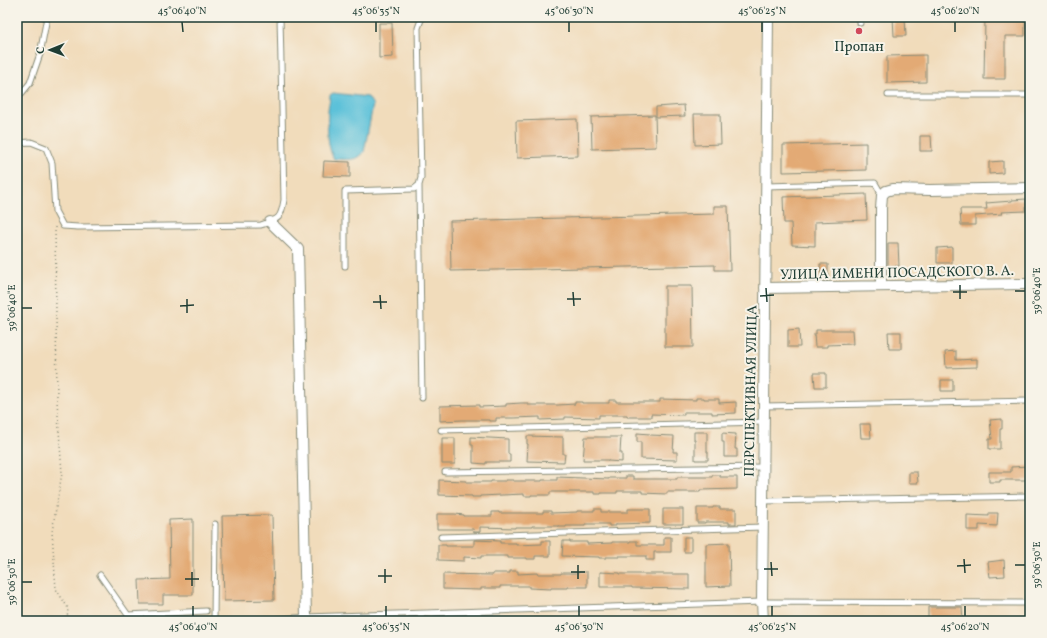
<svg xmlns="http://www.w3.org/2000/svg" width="1047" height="638" viewBox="0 0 1047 638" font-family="Vollkorn,serif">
  <rect width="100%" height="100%" fill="#f7f3e8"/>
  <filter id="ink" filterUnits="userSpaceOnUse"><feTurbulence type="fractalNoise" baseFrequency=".025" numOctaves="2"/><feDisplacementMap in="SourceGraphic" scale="8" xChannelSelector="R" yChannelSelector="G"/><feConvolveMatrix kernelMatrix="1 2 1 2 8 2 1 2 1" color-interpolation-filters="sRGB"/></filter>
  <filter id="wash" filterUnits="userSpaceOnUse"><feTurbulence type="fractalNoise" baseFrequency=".012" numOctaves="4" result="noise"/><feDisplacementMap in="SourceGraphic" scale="16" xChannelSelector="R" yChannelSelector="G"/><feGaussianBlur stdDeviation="0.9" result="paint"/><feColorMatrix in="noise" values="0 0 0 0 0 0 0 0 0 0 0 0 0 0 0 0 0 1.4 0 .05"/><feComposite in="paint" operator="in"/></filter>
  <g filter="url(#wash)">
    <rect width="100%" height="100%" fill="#f1dcbb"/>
    <path fill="#5cc1d9" stroke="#3e7f86" d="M333 93 368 97 373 105 364 152C358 162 344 159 334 159 327 148 327 125 328 111 328 106 330 101 330 95Z"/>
    <g id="blocks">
      <path fill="#e3aa74" d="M893 17H905L906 36H894Z
        M1011 17H1025V36H1005V79H984L985 18Z
        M379 23H392L393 57 379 58Z
        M926 55V82L887 83V56Z
        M684 105 685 116 656 117V107Z
        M694 114H720L721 144 695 145Z
        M655 115 656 147 592 149 591 117Z
        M577 119 578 156 517 158 516 121Z
        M920 136H931L932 151H920Z
        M866 143V170L783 172V145Z
        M324 161 350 162V177L323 176Z
        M1003 161V173L989 174V162Z
        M866 194 867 220 815 222V246L792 245 791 223H784L783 197Z
        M1026 199V211L1001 212 1002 214 975 216V225H961L960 209H987L986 203 1012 201V200Z
        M714 206H728L730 270H715V265L451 271 450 221 714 214Z
        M888 243H898L899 266H888Z
        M952 247V263H937V248Z
        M820 264H828V281H821Z
        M665 286H692L693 347H665Z
        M799 329 800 347H788V330Z
        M816 330H852L853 344 827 345V347H815L814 334H816Z
        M888 332H901V349H889Z
        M956 351V360L977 359V367L946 368 945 352Z
        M814 373H826V387H815Z
        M941 380H953V391H941Z
        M696 398H704V399H719V403L736 402V413L712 414V412H684V415L651 414V417H627V415H599V418L565 417V419L540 420V417L514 418H496V421H489V420H463L440 421V406L479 405V407L506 406V404L521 403H528V405H558L575 404V402H582V403H609V400H616V402H660V399L696 400Z
        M1002 419V429H1000V449H989V439H992L990 420Z
        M860 424H870L871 438H861Z
        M694 432H707V452H708V460H695V440H694Z
        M637 433 650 434V435L674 436 673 452H677V460L641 459V442H637Z
        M722 433 736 434 735 449H737V457H724V442H722Z
        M527 436 563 437V454H565L564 462 527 461 528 444H527Z
        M471 437 508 439V454H510V462H486V464L473 463V445H471Z
        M585 437H621L620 453H622V462L608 461V460H583Z
        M442 438H455V464H442Z
        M1029 466V480H1000V482H989V472H1011V467Z
        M909 472H917L918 483H909Z
        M712 475H720V477H737V489L700 490V492H667V494L642 493V491H617V493H601V494H594V492H550V495H531V496H524V494L480 496V497H472V496L439 495V480L466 481V482H491V481H506V480H513V481H542V480H557V477L609 479V478H626V476H633V479H677V477H712Z
        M713 507H720V509H736V524H729V522H705V523H697V508H713Z
        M594 509H601V512H628V509H650V523L616 524V526H609V524H585V526H566V527H559V526H532V527H515V528L480 527V532H474L473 529H437V514H455L464 515V516H492V512H499V513H543V511H551V513L577 512V511H594Z
        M663 509H683V524H663Z
        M989 513H998L997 526 979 525V530H967V515L989 516Z
        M272 515 274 600 224 601 222 516Z
        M193 519V595H163V604H140L139 580 170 579 169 520Z
        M664 537H671V552H654V560H646V556H619V557H606V558H599V557L562 556 563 541H570V542H587V544L612 543V542H630V541H637V545H664Z
        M684 537H691V552H684Z
        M474 540 500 541V543H516V545L542 544V541H550V556H535V559H527V558H508V556H481V558L464 557V561L438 560V545H446V546H474Z
        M729 543 730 586 706 587V544Z
        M1004 560 1005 576 990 577 988 562Z
        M510 571H518V574L537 573V574H561V573H579V572H587V587H568V588H551V589L529 588V586H500V588H481V590L443 589V574L493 575V573H510Z
        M600 572 620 573V574H689V589L632 588V587H600Z
        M928 607H962L963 621H928Z"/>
    </g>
  </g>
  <g filter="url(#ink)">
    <use href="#blocks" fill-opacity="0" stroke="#888c78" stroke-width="1"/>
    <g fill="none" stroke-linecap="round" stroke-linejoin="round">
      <defs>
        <path id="lane" d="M860 17V23
          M888 95H1030
          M17 99 30 83 40 54 47 17
          M17 143 31 142 46 148 52 163 55 211 63 226 78 227 261 225C279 219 281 219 284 200L280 17
          M419 185 422 398
          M766 186 875 183 882 195
          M345 266V191L414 189 419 185 421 178 418 28 422 17
          M764 406 1030 401
          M441 430 764 422
          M445 472 763 467
          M763 501 1030 496
          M441 537 763 527
          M100 575 128 615 206 611
          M214 621 215 524
          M256 621 306 617 762 602 1030 603"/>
        <path id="street" d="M270 222 298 249 306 617
          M881 286V209L882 195 886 191 893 189 930 190 1030 188
          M765 288 1030 284
          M763 621 762 602 768 17"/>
      </defs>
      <use href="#lane" stroke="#888c78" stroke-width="7"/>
      <use href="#street" stroke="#888c78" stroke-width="12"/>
      <path stroke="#888c78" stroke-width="1.5" stroke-dasharray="1 3" stroke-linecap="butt" d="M55 227 57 401 62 473 52 532 56 589 68 608 67 621"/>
      <use href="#lane" stroke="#fff" stroke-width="5"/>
      <use href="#street" stroke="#fff" stroke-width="10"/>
    </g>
  </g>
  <path fill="none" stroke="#1f3d34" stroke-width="1.5" d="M182 22 183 32M376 22V32M569 22V32M762 22V32M955 22V32M960 285V299M766 288 767 302M1015 291H1025M573 292 574 306M953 292H967M380 295 381 309M760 296 774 295M187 299V313M567 299H581M373 302H387M180 306 194 305M22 308H32M964 559 965 573M771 562 772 576M578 565V579M1015 565H1025M957 566 971 565M385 569V583M764 569H778M192 572V586M571 572H585M378 576H392M185 579H199M22 582H32M193 606V616M386 606V616M579 606V616M772 606V616M965 606V616"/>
  <circle fill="#d1495b" stroke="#f7f3e8" stroke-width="1.5" cx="859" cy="31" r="4"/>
  <g text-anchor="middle" stroke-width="4" stroke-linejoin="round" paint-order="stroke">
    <g font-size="14" fill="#1f3d34" stroke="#f7f3e8">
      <text x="859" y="51">Пропан</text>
    </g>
    <g font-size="14" fill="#1f3d34" stroke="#f7f3e8">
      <text transform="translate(897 272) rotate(-1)" y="5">УЛИЦА ИМЕНИ ПОСАДСКОГО В. А.</text>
      <text transform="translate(750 391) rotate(-89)" y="5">ПЕРСПЕКТИВНАЯ УЛИЦА</text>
    </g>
  </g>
  <rect width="1047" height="638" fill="none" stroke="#f7f3e8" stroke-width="44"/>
  <g transform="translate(50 50) rotate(269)" stroke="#f7f3e8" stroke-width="3" paint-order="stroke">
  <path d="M0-3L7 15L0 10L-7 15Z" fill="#1f3d34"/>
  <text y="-6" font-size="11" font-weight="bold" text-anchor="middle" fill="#1f3d34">С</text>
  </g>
  <rect x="22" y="22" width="1003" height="594" fill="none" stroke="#1f3d34" stroke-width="1.5"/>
  <g font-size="10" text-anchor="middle" fill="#1f3d34">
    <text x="182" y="14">45°06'40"N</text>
    <text x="376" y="14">45°06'35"N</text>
    <text x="569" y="14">45°06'30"N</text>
    <text x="762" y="14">45°06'25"N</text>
    <text x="955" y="14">45°06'20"N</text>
    <text transform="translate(1036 291) rotate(-90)" y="4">39°06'40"E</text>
    <text transform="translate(11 308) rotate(-90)" y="4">39°06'40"E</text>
    <text transform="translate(1036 565) rotate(-90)" y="4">39°06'30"E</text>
    <text transform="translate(11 582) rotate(-90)" y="4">39°06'30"E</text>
    <text x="193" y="630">45°06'40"N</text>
    <text x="386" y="630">45°06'35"N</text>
    <text x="579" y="630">45°06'30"N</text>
    <text x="772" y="630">45°06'25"N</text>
    <text x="965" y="630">45°06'20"N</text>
  </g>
</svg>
